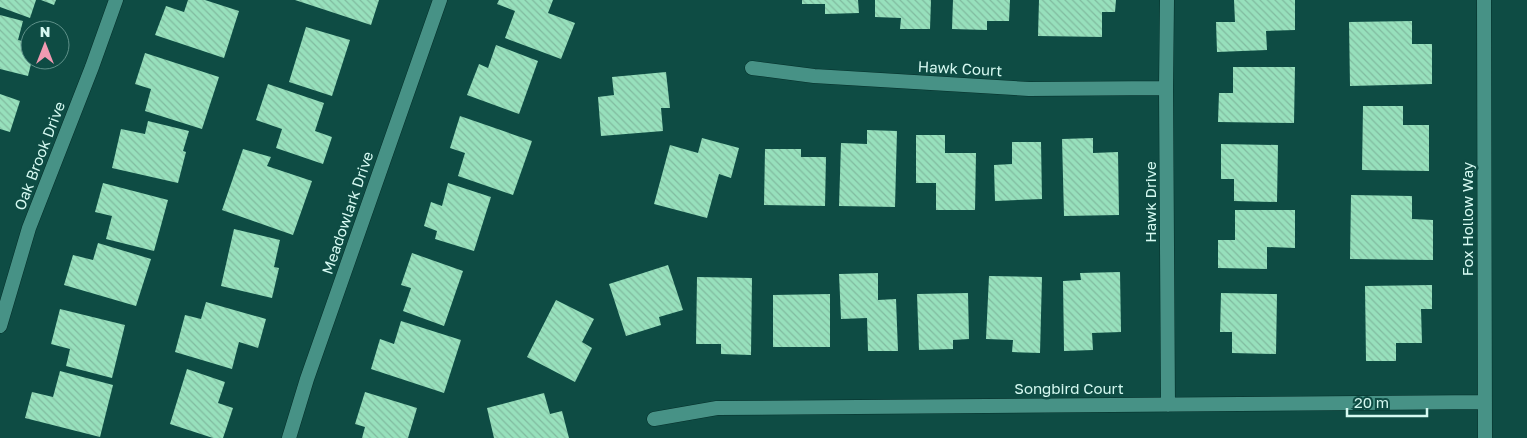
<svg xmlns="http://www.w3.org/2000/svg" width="1527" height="438" viewBox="0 0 1527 438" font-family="'Golos Text',sans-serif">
  <defs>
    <pattern id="building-back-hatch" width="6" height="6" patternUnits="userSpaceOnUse" patternTransform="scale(1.25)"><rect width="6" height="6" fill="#97e0bc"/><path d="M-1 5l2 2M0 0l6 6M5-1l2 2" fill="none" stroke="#81bb9f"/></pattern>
  </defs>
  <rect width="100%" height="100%" fill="#0e4c44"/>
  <path fill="url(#building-back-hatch)" d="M0 0H36L30 18 0 7Z
    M41 0H56L54 5Z
    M188 0H205L239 11 224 58 155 35 166 6 184 12Z
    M295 0H379L371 25Z
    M499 0H553L548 13 575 23 561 59 505 38 515 11 497 4Z
    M802 0H858L859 13 825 14V4H802Z
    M875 0H931L930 29H900L901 18 875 17Z
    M953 0H1010L1009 21H987V30L952 29Z
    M1039 0H1116L1115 12H1102V37L1038 36Z
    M1234 0H1295V30L1266 31 1267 50 1217 52 1216 22H1235Z
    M0 15 23 21 18 40 30 43V60H32L28 76 0 69Z
    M1412 21V44H1432V84L1350 86 1349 22Z
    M306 27 350 40 332 96 289 82Z
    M496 45 538 61 519 114 467 95 479 64 488 68Z
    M145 53 219 77 202 129 145 111 151 89 135 84Z
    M1233 67H1295L1294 123 1218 122 1219 93H1233Z
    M666 72 670 108H661L663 131 601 136 598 97 614 95 612 77Z
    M268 84 324 103 315 131 332 137 323 164 276 148 282 129 256 120Z
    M0 94 20 101 10 132 0 129Z
    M1363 106H1403V125H1429V171L1362 170Z
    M460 116 532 141 513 195 458 176 465 153 450 148Z
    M148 121 189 131 183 151 186 152 178 183 112 168 121 129 145 134Z
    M867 130 897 131 895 207 839 206 841 143 867 144Z
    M916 135H945V153H976L975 210H936V183H916Z
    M702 138 739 148 731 178 719 174 707 218 654 204 670 145 698 153Z
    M1093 138V153L1118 152 1119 215 1064 216 1062 139Z
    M1012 142H1041L1042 199 995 201 994 165 1012 164Z
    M1221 144 1278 145 1277 202 1234 201V179H1221Z
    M243 149 271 157 267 166 312 181 293 235 222 210Z
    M765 149H801V157H826L825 206 764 205Z
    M103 183 168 200 154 251 106 239 112 216 95 212Z
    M448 183 491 197 474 251 435 239 437 231 424 226 431 202 442 206Z
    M1351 195 1412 196V219L1433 220V260L1350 259Z
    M1235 210H1295V248L1267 247V269L1218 268V240H1235Z
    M234 229 280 240 274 267 279 268 272 298 221 286Z
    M98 243 151 259 136 306 64 285 73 255 93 260Z
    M412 253 463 271 444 326 403 311 411 288 401 285Z
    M668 265 683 310 659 317 661 325 626 336 609 284Z
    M1120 272 1121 332 1092 333 1093 350 1064 351 1063 281 1081 280 1080 273Z
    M878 273V300L896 299 898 351H868L867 318 841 319 839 274Z
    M989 276 1042 277 1040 353 1012 352 1013 340 986 339Z
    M697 277 752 278 751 355 721 354V344H696Z
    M1432 285V309H1421L1422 343H1396V361H1366L1365 286Z
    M968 293 969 339 953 340V349L919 350 917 294Z
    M1221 293 1277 294 1276 354 1232 353V332H1220Z
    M830 294V347H773V295Z
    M556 300 594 319 582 342 592 348 575 382 527 357Z
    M206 302 266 319 258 348 239 342 232 369 175 352 185 315 201 319Z
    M60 309 125 325 112 378 66 366 70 349 51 344Z
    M401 321 461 340 444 393 371 369 380 339 394 344Z
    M187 369 225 382 218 403 233 408 223 438H213L170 424Z
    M60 371 113 385 100 437 25 418 32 392 53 397Z
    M365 392 417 408 408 438H362L365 427 355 424Z
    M544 393 550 414 562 411 569 438H494L487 408Z"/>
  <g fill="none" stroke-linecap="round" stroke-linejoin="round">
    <defs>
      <path id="minor" d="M1167 0 1166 88 1168 405
        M1484 0 1485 438
        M752 68 814 76 1029 89 1166 88
        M0 326 29 228 92 67 116 0
        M654 419 717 408 1485 402
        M289 438 307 379 440 0"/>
    </defs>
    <use href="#minor" stroke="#052f2a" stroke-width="15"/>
    <use href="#minor" stroke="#479286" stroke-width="14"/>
  </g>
  <g text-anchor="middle" stroke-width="5" stroke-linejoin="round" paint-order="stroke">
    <g font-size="15" fill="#d5f9f1" stroke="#0e4c44">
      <text transform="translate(960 69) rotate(3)" y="5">Hawk Court</text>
      <text transform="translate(40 156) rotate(-69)" y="5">Oak Brook Drive</text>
      <text transform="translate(1151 202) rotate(-90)" y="5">Hawk Drive</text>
      <text transform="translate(348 213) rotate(-71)" y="5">Meadowlark Drive</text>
      <text transform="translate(1468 219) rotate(-90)" y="5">Fox Hollow Way</text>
      <text x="1069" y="394">Songbird Court</text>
    </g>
  </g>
  <g transform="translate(45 45)"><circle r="24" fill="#0e4c44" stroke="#5e9189"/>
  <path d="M0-4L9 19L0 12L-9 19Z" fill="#f19ab2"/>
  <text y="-8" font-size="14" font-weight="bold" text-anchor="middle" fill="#d5f9f1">N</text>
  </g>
  <path d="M1347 408v8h80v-8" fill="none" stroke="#d5f9f1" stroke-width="2.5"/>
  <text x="1354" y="408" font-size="15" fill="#d5f9f1" stroke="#0e4c44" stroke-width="4" paint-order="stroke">20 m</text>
</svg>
